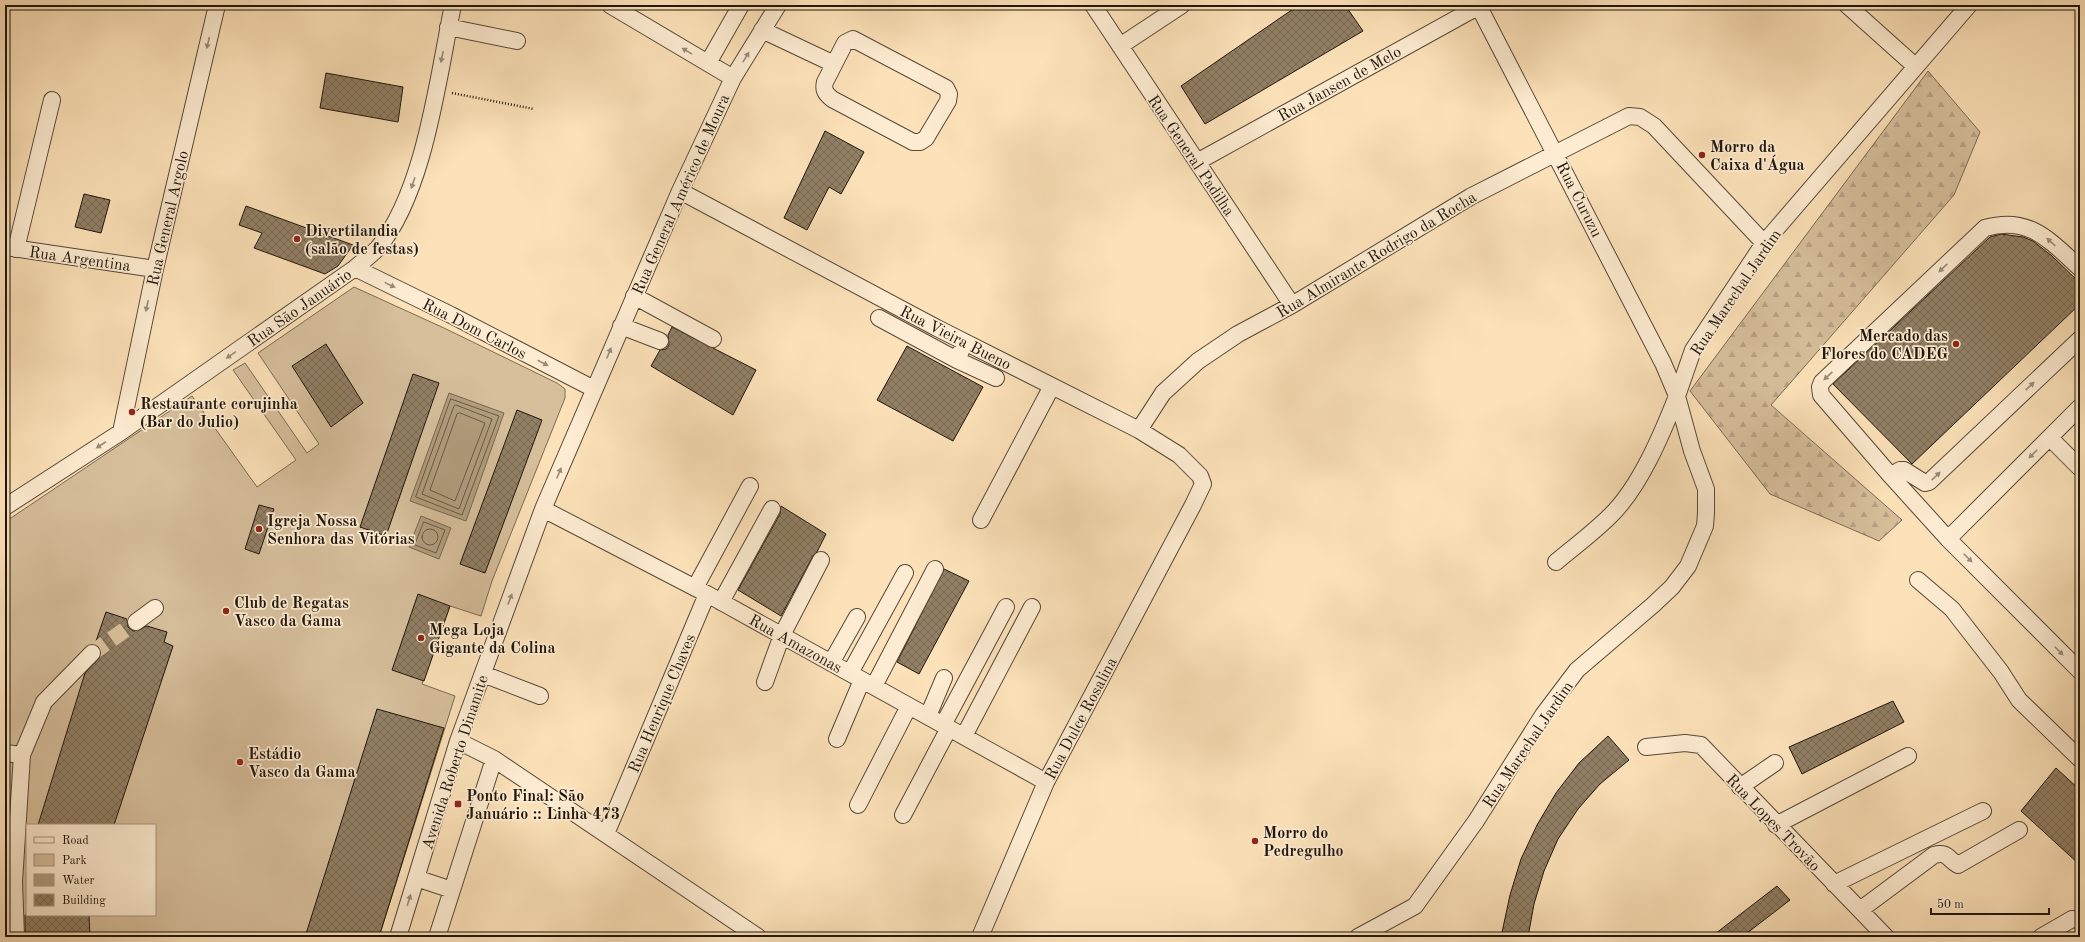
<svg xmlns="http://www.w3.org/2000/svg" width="2085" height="942" viewBox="0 0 2085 942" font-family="'Old Standard TT',serif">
  <defs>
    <pattern id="forest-firs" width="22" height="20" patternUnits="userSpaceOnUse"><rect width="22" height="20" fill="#d7bf9c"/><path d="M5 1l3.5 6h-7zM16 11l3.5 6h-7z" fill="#b8a385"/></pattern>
    <pattern id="building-cross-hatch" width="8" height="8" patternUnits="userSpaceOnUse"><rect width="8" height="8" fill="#928066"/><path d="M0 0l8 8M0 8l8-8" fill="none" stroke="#776852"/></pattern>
  </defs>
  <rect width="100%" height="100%" fill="#fde2b9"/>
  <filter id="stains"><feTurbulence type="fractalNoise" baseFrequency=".005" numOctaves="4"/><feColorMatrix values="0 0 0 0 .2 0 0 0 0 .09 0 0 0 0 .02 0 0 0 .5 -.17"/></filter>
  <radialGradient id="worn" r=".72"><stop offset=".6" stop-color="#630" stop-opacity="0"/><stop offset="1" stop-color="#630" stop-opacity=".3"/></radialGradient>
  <path fill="#d7bf9c" stroke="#7b6a54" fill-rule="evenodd" d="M354 287 444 328 557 383 565 389V398L492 581 481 616 450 606 422 684 455 696 379 937H5V522L192 396 257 487 296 460 233 370 245 363 307 453 319 444 258 353ZM27 825H155V915H27Z"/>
  <path fill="url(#forest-firs)" stroke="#7b6a54" d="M1928 71 1980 132 1954 195 1771 405 1902 520 1879 541 1770 494 1690 391Z"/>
  <path fill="#b29d7e" stroke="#776750" d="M449 393 504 413 466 521 410 501Z
    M421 516 451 528 439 559 409 547Z"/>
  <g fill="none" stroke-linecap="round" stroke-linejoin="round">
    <path stroke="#685a45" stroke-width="1" d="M451 399 499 416 462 515 416 497Z
      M456 405 492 419 459 509 422 494 454 406Z
      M460 413 485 423 455 501 430 490 457 414Z
      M424 522 445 530 436 553 415 545Z
      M422 537a8 8 0 1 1 16 0a8 8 0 1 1-16 0Z"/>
  </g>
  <path fill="url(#building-cross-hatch)" stroke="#1f160c" d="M1299 5H1345L1363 31 1205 124 1181 86Z
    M326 73 403 87 398 122 320 108Z
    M825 131 864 152 841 194 829 187 807 230 784 218Z
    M84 194 110 200 101 233 75 227Z
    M246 206 353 245 338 266 325 274 254 248 262 233 239 225Z
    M2001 234 2023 237 2033 241 2052 256 2080 283V304L1912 464 1833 384 1990 237Z
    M672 327 756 370 733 415 651 366 660 350 666 349 669 345 668 335Z
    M326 344 363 403 331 427 292 366Z
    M907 346 983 387 953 441 877 400Z
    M413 374 439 383 386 536 360 527Z
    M517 410 542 420 485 573 460 564Z
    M259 505 274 509 259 554 245 549Z
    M781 506 826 534 817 552 813 556 781 616 738 590 780 514Z
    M944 569 969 581 919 674 897 662Z
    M418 594 450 606 424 681 392 670Z
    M106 612 127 619 128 627 133 631H137L147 626 167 632 164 642 173 646 114 825H38L85 673 101 656V650L95 644Z
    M1893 701 1904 722 1802 774 1789 747Z
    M377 709 444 728 379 937H305Z
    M1608 736 1629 760 1600 784 1578 809 1558 839 1544 871 1534 904 1528 937H1501L1510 895 1521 859 1537 825 1556 793 1579 763Z
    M2056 768 2080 790V865L2021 811Z
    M1777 886 1790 900 1742 937H1711Z
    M25 915H89L90 937H25Z"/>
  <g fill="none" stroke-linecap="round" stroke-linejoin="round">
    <path stroke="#dcc39f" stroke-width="16" stroke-dasharray="16 8" stroke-linecap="butt" d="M92 653 136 622"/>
    <defs>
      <path id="minor" d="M610 5 733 78
        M1093 5 1292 305
        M1478 5 1663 363 1677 396C1662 434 1640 487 1610 516 1594 532 1574 547 1556 562
        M1847 5 1915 66
        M448 27 517 41
        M762 30 834 64
        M853 39 946 88 949 94 948 101 926 138 920 142H913L832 99C825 93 823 90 825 82L845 43Z
        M1120 46 1182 5
        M708 63 741 5
        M1197 162 1481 5
        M680 191 937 328 1139 430 1179 455 1200 476 1203 484 1193 505 1046 782 980 937
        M6 247 155 269
        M16 249 52 100
        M355 268 451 315 594 389
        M2080 268C2050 241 2029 215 1985 228L1822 382 1820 387 1821 395 1891 476 1948 539 2080 671
        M634 296 713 339
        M879 318 957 360
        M621 326 660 341
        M961 351 957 360 996 378
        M1139 430 1163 393 1198 361 1238 334 1292 305 1470 197 1629 116 1640 117 1654 126 1764 243
        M121 432 155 269 217 5
        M2050 438 2080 468
        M1891 476 1900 470H1904L1925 483 1929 482 2080 339
        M5 507 121 432 355 268C362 262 371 255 378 248 425 191 438 77 453 5
        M543 509 707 594 1046 782
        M981 520 1052 386
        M1948 539 2080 407
        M1918 580 1952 609 2001 672 2019 700 2080 759
        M695 588 750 486
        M721 602 772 509
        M136 622 155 608
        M831 663 857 617
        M850 673 905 573
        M483 674 540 696
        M765 682 782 635 821 560
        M874 686 935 569
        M928 716 944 678
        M943 725 1006 607
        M964 736 1032 607
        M837 739 862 680
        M458 741 494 759 758 937
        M1646 747 1685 743 1701 745 1886 937
        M5 753 22 755 44 702 92 653
        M1740 787 1775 763
        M858 805 909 706
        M903 815 949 728
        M1776 825 1908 756
        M606 834 707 594
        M416 878 452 890
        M1834 884 1983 811
        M1860 910 1934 855C1947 851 1948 859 1958 865L2019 830
        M16 937 14 882 22 755
        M398 937 458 741 543 509 680 191 733 78 778 5
        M437 937 494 759
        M1358 937 1415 906 1476 821 1543 715 1577 670 1653 605 1672 587 1688 566 1705 526 1706 513V489L1692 451 1677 396 1693 350 1764 243 1969 5
        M2041 937 2072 919 2080 920"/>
    </defs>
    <use href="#minor" stroke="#564937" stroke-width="18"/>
    <path stroke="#1f160c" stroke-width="2.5" stroke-dasharray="1 2" stroke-linecap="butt" d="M452 93 534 109"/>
    <use href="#minor" stroke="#feecd2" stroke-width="16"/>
  </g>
  <defs><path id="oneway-solid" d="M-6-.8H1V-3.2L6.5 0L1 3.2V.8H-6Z"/></defs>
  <g fill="#9a8c79">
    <use href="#oneway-solid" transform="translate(208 43) rotate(103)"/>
    <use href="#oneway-solid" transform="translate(687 51) rotate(-149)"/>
    <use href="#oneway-solid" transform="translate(442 57) rotate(102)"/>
    <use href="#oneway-solid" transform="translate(746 57) rotate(-59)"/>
    <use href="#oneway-solid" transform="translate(413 183) rotate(109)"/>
    <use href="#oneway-solid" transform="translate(2051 242) rotate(-138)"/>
    <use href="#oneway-solid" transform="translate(1943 268) rotate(137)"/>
    <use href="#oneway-solid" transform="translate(390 285) rotate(26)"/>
    <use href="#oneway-solid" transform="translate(147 306) rotate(102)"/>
    <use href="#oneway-solid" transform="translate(609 353) rotate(-67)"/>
    <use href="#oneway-solid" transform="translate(231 355) rotate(145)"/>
    <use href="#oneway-solid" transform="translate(543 363) rotate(27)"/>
    <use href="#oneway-solid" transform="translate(1828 376) rotate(137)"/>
    <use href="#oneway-solid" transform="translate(2030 386) rotate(-43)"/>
    <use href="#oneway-solid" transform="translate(101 445) rotate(147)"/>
    <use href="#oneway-solid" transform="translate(2033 454) rotate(135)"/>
    <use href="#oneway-solid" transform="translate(559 473) rotate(-67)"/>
    <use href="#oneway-solid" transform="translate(1936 476) rotate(-43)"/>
    <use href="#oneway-solid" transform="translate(1968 558) rotate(45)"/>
    <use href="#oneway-solid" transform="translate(510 599) rotate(-70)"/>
    <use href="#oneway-solid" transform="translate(2059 651) rotate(45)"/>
    <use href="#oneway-solid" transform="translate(409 900) rotate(-73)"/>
  </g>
  <g fill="#8f2418" stroke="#feecd2" stroke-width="1.5">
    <circle cx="1702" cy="155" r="4"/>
    <circle cx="297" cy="239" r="4"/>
    <circle cx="1956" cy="344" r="4"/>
    <circle cx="132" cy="412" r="4"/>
    <circle cx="259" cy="529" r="4"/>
    <circle cx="226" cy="611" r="4"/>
    <circle cx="421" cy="638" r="4"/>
    <circle cx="240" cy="762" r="4"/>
    <rect x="454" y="800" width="8" height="8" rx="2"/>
    <circle cx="1255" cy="841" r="4"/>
  </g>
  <g text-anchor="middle" stroke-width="3.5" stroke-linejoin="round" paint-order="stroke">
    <g font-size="16" fill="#1f160c" stroke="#feecd2">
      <text transform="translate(1339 83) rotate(-29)" y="6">Rua Jansen de Melo</text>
      <text transform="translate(1192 155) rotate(56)" y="6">Rua General Padilha</text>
      <text transform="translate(680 194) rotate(-66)" y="6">Rua General Américo de Moura</text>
      <text transform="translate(1580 199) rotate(63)" y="6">Rua Curuzu</text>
      <text transform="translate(167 218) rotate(-77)" y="6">Rua General Argolo</text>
      <text transform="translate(1376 254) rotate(-31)" y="6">Rua Almirante Rodrigo da Rocha</text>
      <text transform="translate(80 258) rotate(8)" y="6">Rua Argentina</text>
      <text transform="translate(1735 292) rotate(-56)" y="6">Rua Marechal Jardim</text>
      <text transform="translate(299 307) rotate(-35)" y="6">Rua São Januário</text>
      <text transform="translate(475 328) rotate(27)" y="6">Rua Dom Carlos</text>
      <text transform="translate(956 337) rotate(27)" y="6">Rua Vieira Bueno</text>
      <text transform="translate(796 643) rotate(29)" y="6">Rua Amazonas</text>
      <text transform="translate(661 703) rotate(-67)" y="6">Rua Henrique Chaves</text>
      <text transform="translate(1080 718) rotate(-62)" y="6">Rua Dulce Rosalina</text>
      <text transform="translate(1527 744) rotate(-56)" y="6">Rua Marechal Jardim</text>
      <text transform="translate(454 762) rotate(-72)" y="6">Avenida Roberto Dinamite</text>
      <text transform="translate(1774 822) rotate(46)" y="6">Rua Lopes Trovão</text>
    </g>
    <g font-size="16" font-weight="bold" fill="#1f160c" stroke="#feecd2" text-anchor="start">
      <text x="1710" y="152">Morro da<tspan x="1710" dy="18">Caixa d'Água</tspan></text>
      <text x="305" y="236">Divertilandia<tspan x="305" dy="18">(salão de festas)</tspan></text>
      <text x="1948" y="341" text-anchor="end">Mercado das<tspan x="1948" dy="18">Flores do CADEG</tspan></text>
      <text x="140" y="409">Restaurante corujinha<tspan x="140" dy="18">(Bar do Julio)</tspan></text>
      <text x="267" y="526">Igreja Nossa<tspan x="267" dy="18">Senhora das Vitórias</tspan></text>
      <text x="234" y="608">Club de Regatas<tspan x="234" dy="18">Vasco da Gama</tspan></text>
      <text x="429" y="635">Mega Loja<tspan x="429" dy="18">Gigante da Colina</tspan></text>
      <text x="248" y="759">Estádio<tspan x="248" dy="18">Vasco da Gama</tspan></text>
      <text x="466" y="801">Ponto Final: São<tspan x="466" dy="18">Januário :: Linha 473</tspan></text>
      <text x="1263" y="838">Morro do<tspan x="1263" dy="18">Pedregulho</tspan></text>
    </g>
  </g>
  <rect width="2085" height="942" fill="none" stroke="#fde2b9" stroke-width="20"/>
  <rect x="6" y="6" width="2073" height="930" fill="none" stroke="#1f160c" stroke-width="2"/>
  <rect x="10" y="10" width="2065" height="922" fill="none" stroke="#1f160c"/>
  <rect x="26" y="824" width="130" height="92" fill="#feecd2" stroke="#a59683"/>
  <rect x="34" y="837" width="20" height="6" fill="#feecd2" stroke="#a59683"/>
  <text x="62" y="844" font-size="12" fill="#1f160c">Road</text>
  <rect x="34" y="854" width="20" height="12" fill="#d7bf9c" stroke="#a59683"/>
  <text x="62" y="864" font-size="12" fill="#1f160c">Park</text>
  <rect x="34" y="874" width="20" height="12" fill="#b29d7e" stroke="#a59683"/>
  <text x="62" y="884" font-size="12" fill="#1f160c">Water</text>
  <rect x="34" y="894" width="20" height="12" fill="url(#building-cross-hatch)" stroke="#a59683"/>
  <text x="62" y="904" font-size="12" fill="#1f160c">Building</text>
  <path d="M1931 908v6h118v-6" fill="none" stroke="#1f160c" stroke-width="2"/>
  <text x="1937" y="908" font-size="12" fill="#1f160c" stroke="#feecd2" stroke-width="3" paint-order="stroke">50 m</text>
  <rect width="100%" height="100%" filter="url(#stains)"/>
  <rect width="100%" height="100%" fill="url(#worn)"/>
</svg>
